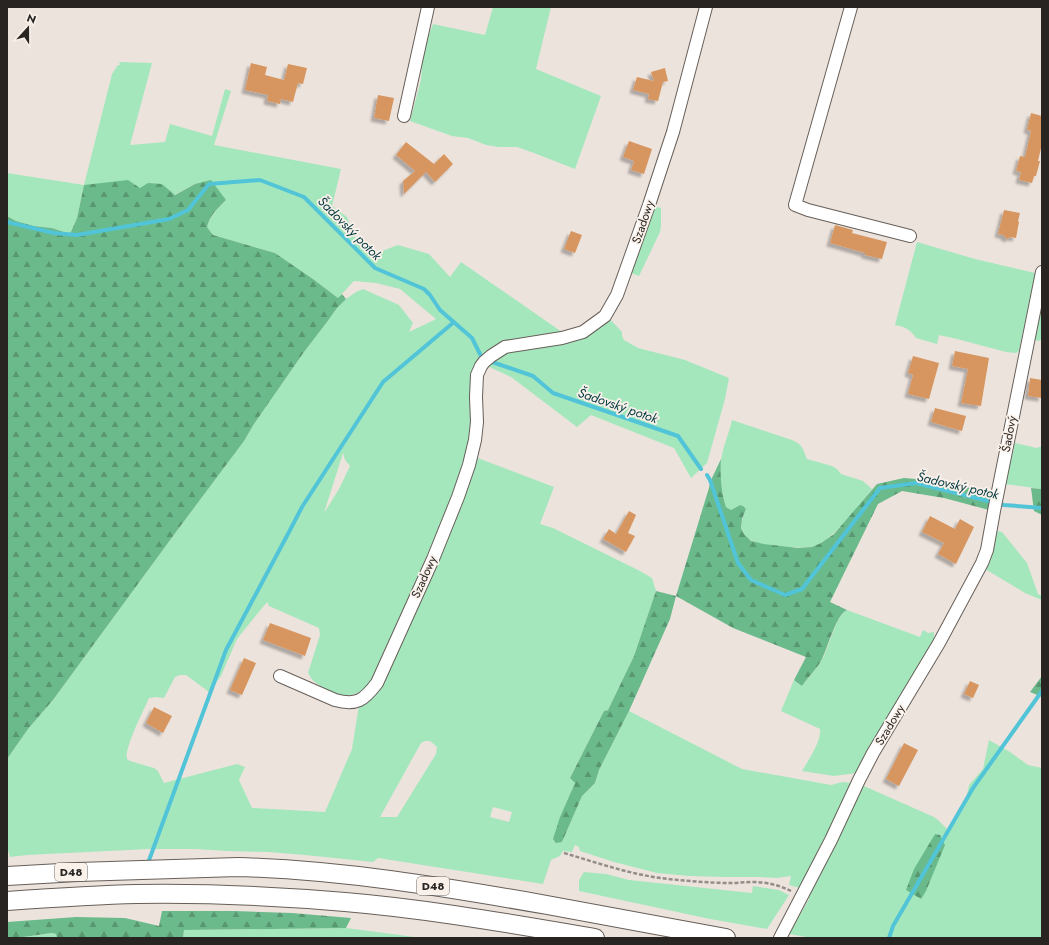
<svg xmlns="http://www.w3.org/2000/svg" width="1049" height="945" viewBox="0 0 1049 945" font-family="Jost,sans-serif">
  <defs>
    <pattern id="forest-firs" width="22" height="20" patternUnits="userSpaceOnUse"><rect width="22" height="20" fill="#6bba8b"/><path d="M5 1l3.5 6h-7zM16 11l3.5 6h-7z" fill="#589771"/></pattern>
    <filter id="shadow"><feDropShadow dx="-3.5" dy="3.5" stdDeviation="1" flood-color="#0004"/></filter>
  </defs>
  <rect width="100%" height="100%" fill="#ede3dd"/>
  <path fill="#a4e7bd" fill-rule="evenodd" d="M493 7H551L536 69 601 96 575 169 534 153 517 147H499L486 145 468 138 452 136 410 121 421 80 422 65 426 42 433 24 485 35Z
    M120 62 152 63 130 145 165 142 170 124 212 136 225 89 231 91 214 145 341 169 332 206 347 217 358 245 377 253 398 245 429 254 450 277 461 262 559 330 576 339 608 317 622 332V336L624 340 638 348 685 360 729 378 725 399 707 463 691 478 674 448 591 415 577 427 511 377 485 365 473 372 470 386V431L467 451 452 497 400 618 371 682C357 699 342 698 324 688 316 683 313 682 308 673L320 635 319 628 269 606 267 602 237 639 221 676 209 692 186 675H180L175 677 164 698 157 697 149 698C144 710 124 748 127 759L130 761 154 768 158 771 164 783 237 764 245 767 239 780 252 808 325 812 352 749 359 705 369 701 475 457 554 487 540 524 553 528 640 571 652 578 656 591 652 604 634 656 608 710 604 711 570 778 575 783 560 818 562 842 582 796 595 783 599 770 629 711 742 769 831 785 842 782 853 783 800 888 789 885 791 876 777 878 758 877H724L689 876 657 873 614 862 580 851 579 847 575 845 572 852 563 851 560 856 551 860 543 884 378 858 373 862 305 855 268 852 227 851 196 849H149L27 855 10 857 7 847V759L28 729 53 700 176 532 244 441 254 424 304 352 327 322 337 308 346 299 356 292 363 289 399 305 413 323 409 332 436 319 400 289 376 283 354 281 338 298 313 279 275 253 213 235 207 227C210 215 218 209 226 200L195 184 174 195 162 184 140 188 84 185 77 218 70 234 52 228 34 226 16 221 7 216V173L84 185 112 74 118 65H120V64L119 63ZM343 453 345 460 350 466 339 489 324 513ZM425 741H430L437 747 436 754 397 817H380L421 743ZM493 807 512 812 509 822 490 817Z
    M654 206 661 208V226L660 232 639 276 631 273Z
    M917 242 975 259 1035 273 1019 351 1016 353 1006 352 957 339 939 335 937 344 916 338C910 329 905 327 895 325Z
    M1042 295V340L1037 341 1034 338Z
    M732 420 792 440C803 445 803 449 807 459L832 466 837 469 841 474 863 481 872 489C858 506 840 531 821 543 818 545 814 547 810 547 800 549 757 545 750 540 747 538 744 534 742 530 740 524 743 516 746 510L743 506 740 505 731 510 726 507C722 494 719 474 721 460 723 447 729 433 732 420Z
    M1015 443 1037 448 1042 446V489L1005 484Z
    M997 531 1002 532 1027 563 1038 594 1042 596V600L1025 593 985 569 994 546Z
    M847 610 920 637 923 630 928 633 934 632V641L869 747 857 773 834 776 802 771C808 761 822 740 820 729L781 711 794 680 802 686C809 677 819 666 824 656 829 645 837 615 847 610Z
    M989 740 1010 752 1028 765 1042 768V938H811L789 934 809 899V893L861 787 864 786 934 817 938 820 947 829 964 808 969 785 983 769Z
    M584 872 606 874 629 880 752 893 753 886 779 890 789 895 767 929 710 919 579 891V880Z
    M346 928 423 938H183L184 930Z
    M52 933 56 934 57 938H16Z"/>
  <path fill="url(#forest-firs)" d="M128 180 140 188 148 183 162 184 175 195 195 184 211 180 226 200C218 208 210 215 207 227L213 235 275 253 313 279 338 298 342 294 346 299 337 308 327 322 304 352 254 424 244 441 176 532 53 700 28 729 7 759V216L16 221 34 226 52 228 70 234 77 218 84 185Z
    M721 459C720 474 721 492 726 507L731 510 740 505 743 506 746 509 742 519 741 528 744 534 751 541 764 544 798 548 812 547 821 543 834 534 877 484 904 478 949 482 991 494 989 510 944 498 902 491 878 504 830 602 847 610C836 615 828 647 822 659 817 669 808 677 802 686L794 680 806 657 733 628 676 596 670 619 629 711 599 770 595 783 582 796 562 842 556 843 553 839 560 817 575 783 570 778 604 711 608 710 634 656 656 591 676 596 712 478Z
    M1031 488 1042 489V515L1034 511Z
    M1042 676V697L1030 692Z
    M935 834 940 835 945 845 926 891 921 899 906 890 914 869Z
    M162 911H234L292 913 351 918 346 928 184 930 183 938H57L56 934 52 933 16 938H7V922L76 917 125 918 159 926Z"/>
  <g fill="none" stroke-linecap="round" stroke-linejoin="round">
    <path stroke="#52c4d8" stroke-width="4" d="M7 222 54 233 77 235 169 219 188 210 209 184 260 180 304 197 375 268 424 289 430 295 440 310 472 338 481 356 492 362 533 376 553 393 678 436 701 469
      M707 475 710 480 738 563 751 580 785 595 802 589 880 488 916 483 1004 505 1042 508
      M148 863 226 650 289 532 302 507 383 382 454 322
      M889 938 893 926 973 788 1042 691"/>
  </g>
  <path fill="#d79660" filter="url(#shadow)" d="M251 63 267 67 265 75 284 80 288 64 307 68 303 84 298 83 293 102 281 99 280 104 267 101 268 95 245 90Z
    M665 68 668 81 663 82 658 101 648 99 649 94 633 90 637 77 654 81 651 72Z
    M378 95 394 98 389 121 374 118Z
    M1031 113 1042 116V144L1038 161H1040L1036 176H1034L1032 183 1019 180 1021 172 1016 171 1020 156 1025 157 1031 131 1027 130Z
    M629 141 652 149 644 174 631 170 634 161 623 157Z
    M406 142 434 164 444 154 453 164 435 182 426 172 404 194 403 181 415 171 396 155Z
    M1004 210 1020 213 1018 221 1019 222 1016 238 1011 237 1007 239 1003 235 998 234Z
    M835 225 853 230 852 233 887 242 882 259 865 255V253L830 243Z
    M571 231 582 235 575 253 564 249Z
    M955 351 989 358 981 406 961 403 968 369 952 366Z
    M913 356 939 363 929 399 908 394 913 375 908 373Z
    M1030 378 1042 380V398L1028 396Z
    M935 408 966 416 962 431 931 422Z
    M629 511 636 515 628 533 635 536 626 552 603 539 609 529 616 534Z
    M930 516 955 529 960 519 974 527 956 564 938 554 944 543 922 532Z
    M270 623 311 638 305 656 263 640Z
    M244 658 256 663 242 695 230 690Z
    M970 681 979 685 973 698 964 694Z
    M154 707 172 716 163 733 146 723Z
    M904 743 918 750 899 786 886 779Z"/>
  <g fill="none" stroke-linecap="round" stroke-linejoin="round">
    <defs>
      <path id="minor" d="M851 7 795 205 808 210 910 236
        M404 116 428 7
        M280 676 335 700C357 706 364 700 377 683L433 559 458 497 469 465 475 440 477 422 476 397 477 375 481 366 484 362 491 356 505 347 562 338 583 332 605 316 617 295 649 205 673 132 706 7
        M780 938 831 840 859 780 873 753 939 643 982 563 987 550 994 511 1042 272"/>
      <path id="highway" d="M7 876 78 872 238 867C342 870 445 887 547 905 607 916 667 927 726 938
        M7 901C50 898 93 895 137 894 206 893 275 896 345 902 429 909 512 924 595 938"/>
    </defs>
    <use href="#minor" stroke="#675f59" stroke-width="14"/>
    <use href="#highway" stroke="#675f59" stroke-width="20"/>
    <path stroke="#938c88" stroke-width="2.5" stroke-dasharray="4 2" stroke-linecap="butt" d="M564 853C598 863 632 875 668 879 689 881 710 883 731 883 738 883 745 882 753 882 766 882 779 885 791 891"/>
    <use href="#minor" stroke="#fff" stroke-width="12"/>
    <use href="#highway" stroke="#fff" stroke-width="18"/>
  </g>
  <g text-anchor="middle" stroke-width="3.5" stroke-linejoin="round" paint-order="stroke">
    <g fill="#faf1ea" stroke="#66625e" stroke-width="1">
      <rect x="55" y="863" width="32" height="18" rx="3"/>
      <rect x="417" y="877" width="32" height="18" rx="3"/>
    </g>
    <g font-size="11" font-weight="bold" fill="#272422">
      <text x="71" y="876">D48</text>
      <text x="433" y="890">D48</text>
    </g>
    <g font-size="12" fill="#272422" stroke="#faf1ea">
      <text transform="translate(643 222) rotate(-71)" y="4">Szadowy</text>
      <text transform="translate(1009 434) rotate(-79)" y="4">Šadový</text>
      <text transform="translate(424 577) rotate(-66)" y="4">Szadowy</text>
      <text transform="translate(890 725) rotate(-59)" y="4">Szadowy</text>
    </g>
    <g font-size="13" font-style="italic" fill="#013941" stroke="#faf1ea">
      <text transform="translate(350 228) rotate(45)" y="5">Šadovský potok</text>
      <text transform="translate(618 405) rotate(19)" y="5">Šadovský potok</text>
      <text transform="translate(958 485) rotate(13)" y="5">Šadovský potok</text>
    </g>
  </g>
  <rect width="1049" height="945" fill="none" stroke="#272422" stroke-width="16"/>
  <g transform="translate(28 28) rotate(21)" stroke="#faf1ea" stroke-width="3" paint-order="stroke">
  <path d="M0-3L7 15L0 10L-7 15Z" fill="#272422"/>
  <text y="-6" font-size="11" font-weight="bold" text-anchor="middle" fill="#272422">N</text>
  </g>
</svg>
